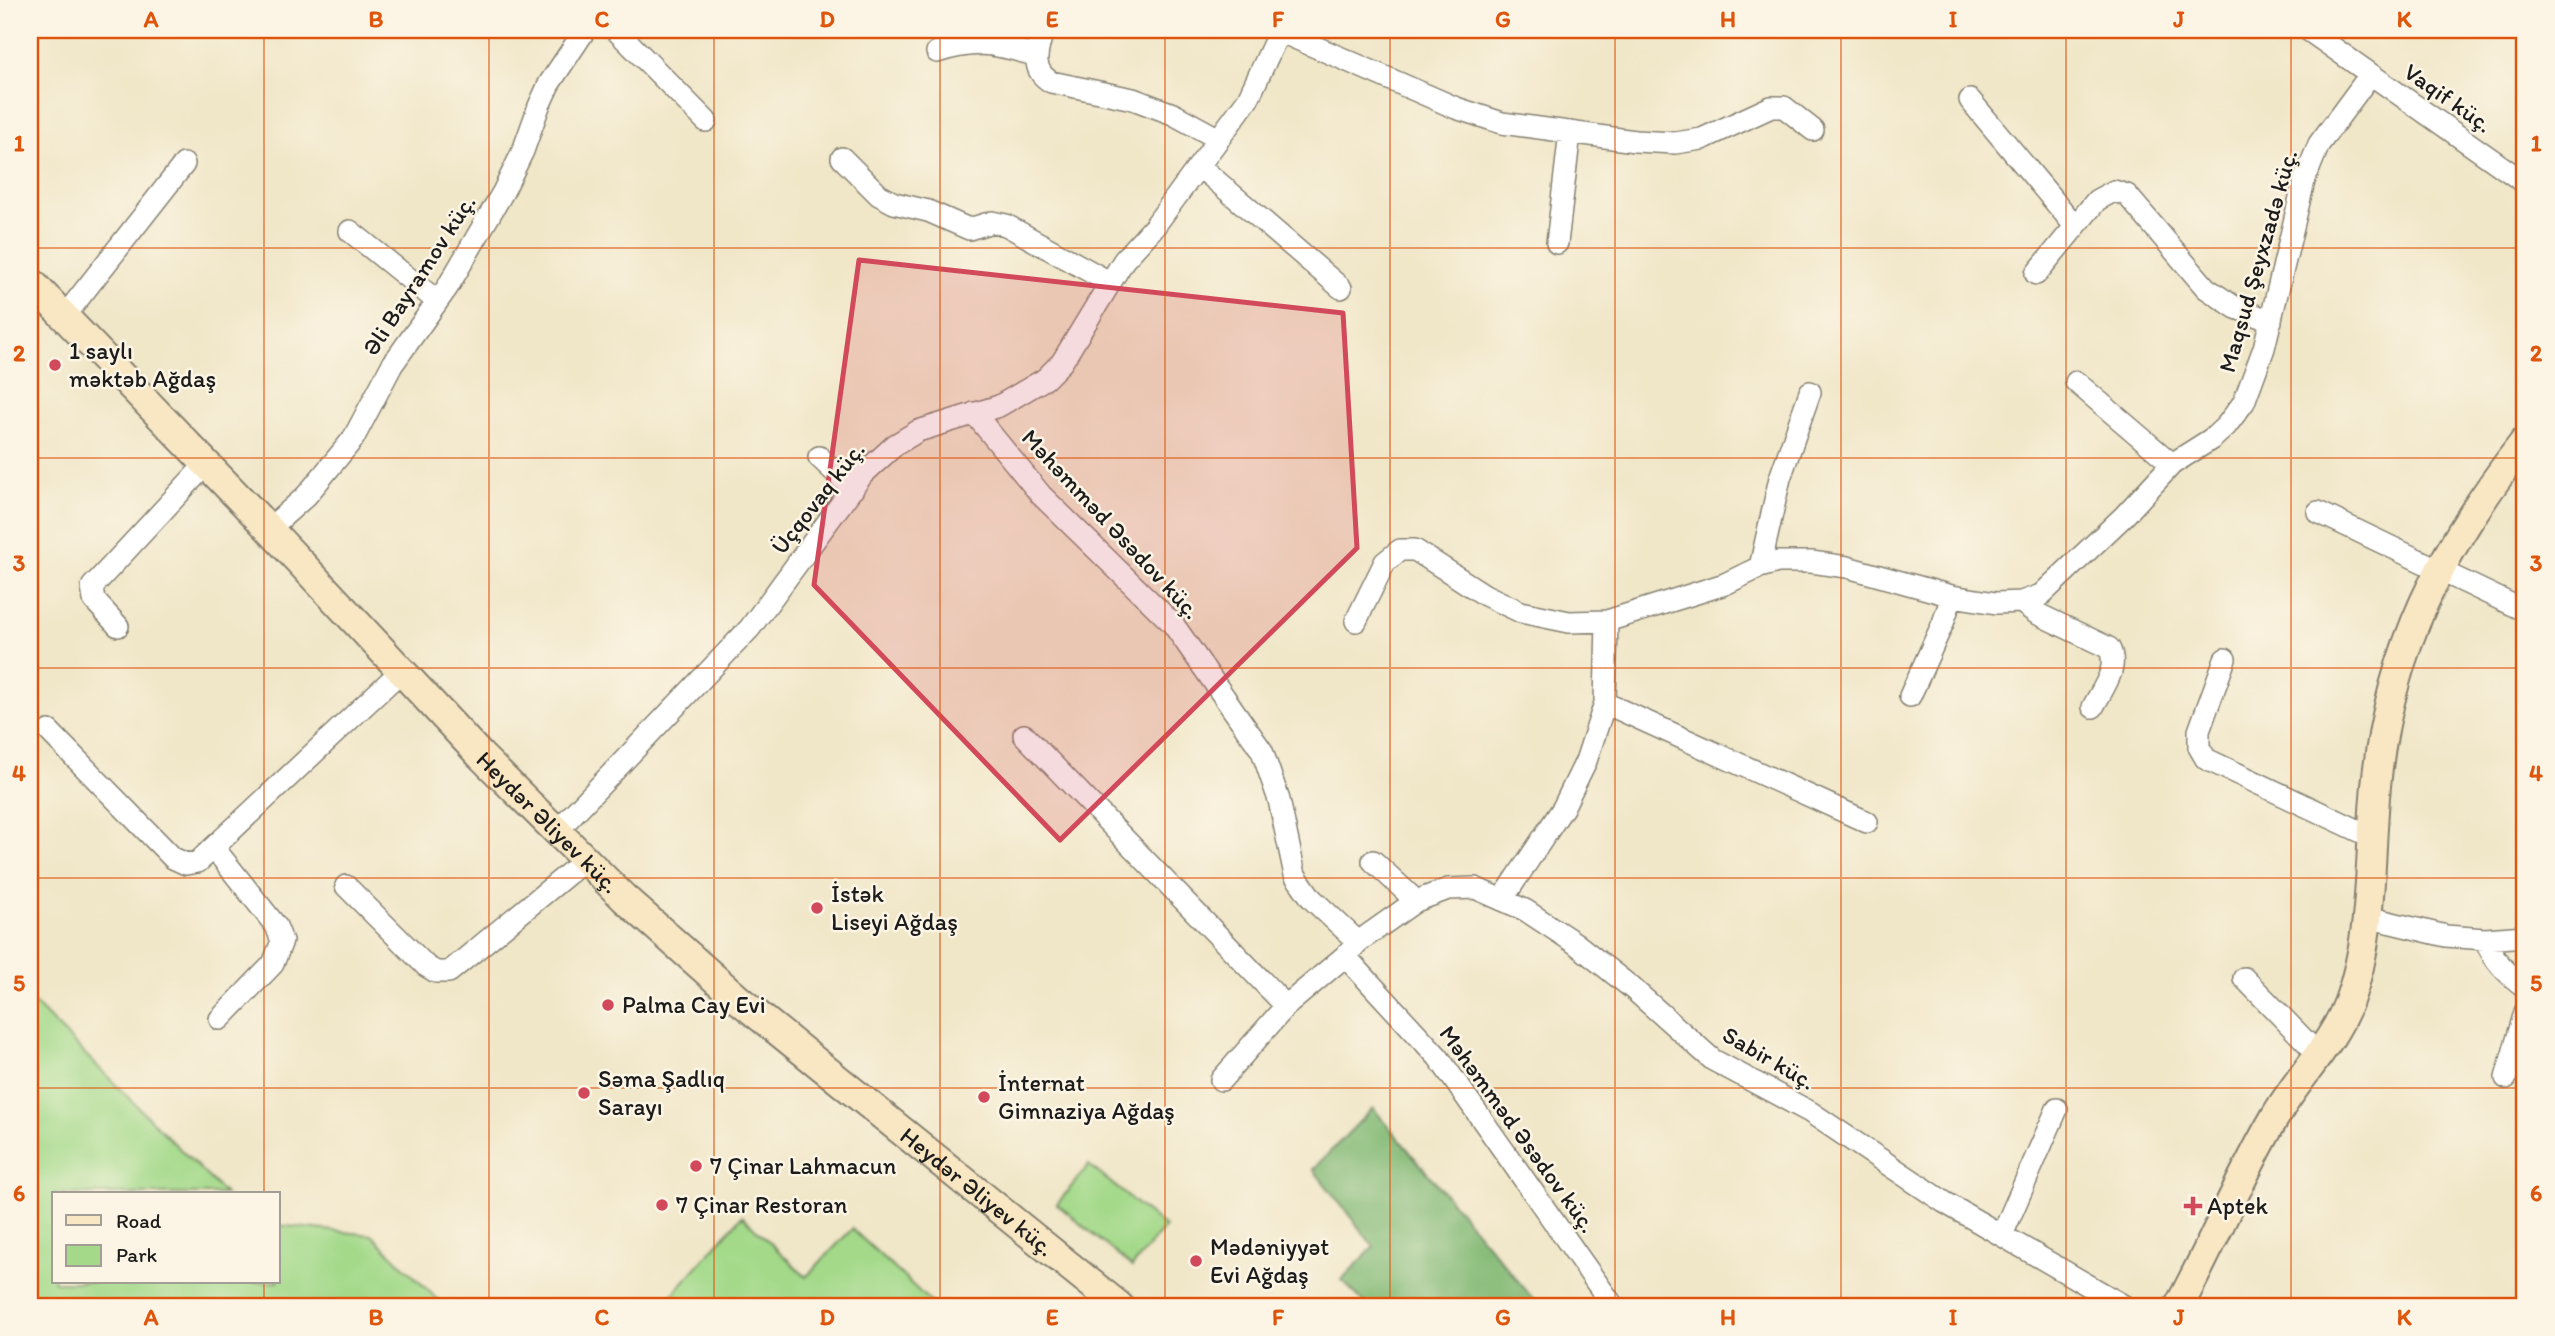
<svg xmlns="http://www.w3.org/2000/svg" width="2555" height="1336" viewBox="0 0 2555 1336" font-family="Itim,sans-serif">
  <rect width="100%" height="100%" fill="#fcf5e5"/>
  <filter id="ink" filterUnits="userSpaceOnUse"><feTurbulence type="fractalNoise" baseFrequency=".0143" numOctaves="2"/><feDisplacementMap in="SourceGraphic" scale="14" xChannelSelector="R" yChannelSelector="G"/><feConvolveMatrix kernelMatrix="1 2 1 2 8 2 1 2 1" color-interpolation-filters="sRGB"/></filter>
  <filter id="wash" filterUnits="userSpaceOnUse"><feTurbulence type="fractalNoise" baseFrequency=".00686" numOctaves="4" result="noise"/><feDisplacementMap in="SourceGraphic" scale="28" xChannelSelector="R" yChannelSelector="G"/><feGaussianBlur stdDeviation="1.57" result="paint"/><feColorMatrix in="noise" values="0 0 0 0 0 0 0 0 0 0 0 0 0 0 0 0 0 1.4 0 .05"/><feComposite in="paint" operator="in"/></filter>
  <g filter="url(#wash)">
    <rect width="100%" height="100%" fill="#f0e6c8"/>
    <path fill="#a3d989" stroke="#607a52" stroke-width="2" d="M30 999 225 1194H54V1282H278V1225L372 1235 444 1306H30Z
      M1089 1165 1165 1227 1132 1267 1057 1204Z
      M742 1216 806 1277 852 1229 935 1306H662Z"/>
    <path fill="#82b975" stroke="#4f6a48" stroke-width="2" d="M1373 1108 1535 1301 1531 1306H1368L1341 1280 1374 1247 1313 1169Z"/>
  </g>
  <g filter="url(#ink)">
    <g fill="none" stroke-linecap="round" stroke-linejoin="round">
      <defs>
        <path id="street" d="M616 30 706 121
          M1043 30C1038 50 1029 69 1051 82L1133 99 1173 114 1219 139
          M2308 30 2525 183
          M1279 31 1456 108 1502 123 1635 141 1675 143 1702 139 1771 107H1784L1813 130
          M937 52C979 39 996 44 1037 56
          M1970 100 2075 226
          M842 158 879 195 894 203 928 211 969 229 992 222 1006 225 1109 282
          M1199 166 1341 288
          M350 231 437 301
          M1557 243 1570 132
          M2036 274 2097 200 2114 191 2127 195 2206 288 2236 308 2271 321
          M64 317 184 164
          M2076 382 2172 464
          M974 413 1041 495 1173 624 1262 751 1279 800 1295 875 1312 899 1358 942 1345 956 1438 1057 1613 1306
          M819 457 853 489
          M2318 512 2525 611
          M269 529 306 496 353 439 392 365 447 288 503 192 523 151 539 106 549 84 585 30
          M1760 567 1780 478 1810 392
          M2021 602 2036 613 2109 648C2120 668 2102 689 2093 707
          M1356 621 1385 562 1400 550H1415L1485 595 1521 612 1569 622 1607 621 1725 584 1760 567 1778 562H1811L1847 567 1952 596 1996 603 2021 602 2041 595 2124 516 2172 464 2213 438 2226 426 2244 402 2264 348 2304 181 2319 144 2370 75
          M118 626 94 600 92 587 206 464
          M2225 659 2199 731V747L2206 759 2372 837
          M1910 696 1943 623 1952 596
          M1605 703 1867 822
          M49 731 173 858 186 864 198 862 401 671
          M1024 735 1286 1006 1345 956
          M556 832 750 628 863 474 895 445 918 431 999 406 1045 379 1062 362 1124 260 1154 227 1248 99 1280 30
          M214 848 276 926 282 941 273 964 220 1019
          M1373 861 1416 901
          M346 886 426 966 436 972H449L585 860
          M1502 900 1563 808 1586 761 1605 703 1607 621
          M2367 917 2446 936 2485 939 2525 936
          M2485 939C2494 961 2506 973 2525 987
          M1358 942 1416 901 1448 889 1475 888 1525 910 1575 943 1632 988 1713 1060 1810 1112 1944 1202 2124 1306
          M2244 978 2318 1054
          M2506 1078 2525 1012
          M1221 1080 1286 1006
          M2002 1235 2057 1109"/>
        <g id="secondary">
          <path id="s1" d="M30 281 269 529 480 755 624 898 738 999 1119 1306"/>
          <path d="M2179 1306C2213 1244 2239 1178 2275 1117 2298 1077 2333 1044 2349 1001 2374 933 2369 856 2376 786 2389 649 2442 547 2525 441"/>
        </g>
      </defs>
      <use href="#street" stroke="#868172" stroke-width="24"/>
      <use href="#secondary" stroke="#868172" stroke-width="32"/>
      <use href="#street" stroke="#fff" stroke-width="21"/>
      <use href="#secondary" stroke="#f9e7c3" stroke-width="28"/>
    </g>
  </g>
  <path fill="#d1495b" fill-opacity="0.2" stroke="#d1495b" stroke-width="5" stroke-linejoin="round" d="M859 260 1343 313 1357 548 1060 840 814 585Z"/>
  <path fill="none" stroke="#de560d" stroke-width="2" stroke-opacity="0.55" d="M264 30V1194M489 30V1306M714 30V1306M940 30V1306M1165 30V1306M1390 30V1306M1615 30V1306M1841 30V1306M2066 30V1306M2291 30V1306M30 248H2525M30 458H2525M30 668H2525M30 878H2525M30 1088H2525M264 1282V1306"/>
  <g fill="#d1495b" stroke="#fcf5e5" stroke-width="2.5">
    <circle cx="55" cy="365" r="7"/>
    <circle cx="817" cy="908" r="7"/>
    <circle cx="608" cy="1005" r="7"/>
    <circle cx="584" cy="1093" r="7"/>
    <circle cx="984" cy="1097" r="7"/>
    <circle cx="696" cy="1166" r="7"/>
    <circle cx="662" cy="1205" r="7"/>
    <path d="M2189.5 1195.5h7v7h7v7h-7v7h-7v-7h-7v-7h7z"/>
    <circle cx="1196" cy="1261" r="7"/>
  </g>
  <g text-anchor="middle" stroke-width="5" stroke-linejoin="round" paint-order="stroke">
    <g font-size="24" fill="#1c1c1c" stroke="#fcf5e5">
      <text transform="translate(2448 98) rotate(35)" y="8">Vaqif küç.</text>
      <text transform="translate(2258 261) rotate(-74)" y="8">Maqsud Şeyxzadə küç.</text>
      <text transform="translate(419 275) rotate(-57)" y="8">Əli Bayramov küç.</text>
      <text transform="translate(818 498) rotate(-52)" y="8">Üçqovaq küç.</text>
      <text transform="translate(1111 524) rotate(47)" y="8">Məhəmməd Əsədov küç.</text>
      <text dy="8" stroke="none"><textPath href="#s1" startOffset="749">Heydər Əliyev küç.</textPath></text>
      <text transform="translate(1769 1058) rotate(30)" y="8">Sabir küç.</text>
      <text transform="translate(1518 1129) rotate(54)" y="8">Məhəmməd Əsədov küç.</text>
      <text dy="8" stroke="none"><textPath href="#s1" startOffset="1316">Heydər Əliyev küç.</textPath></text>
    </g>
    <g font-size="24" fill="#1c1c1c" stroke="#fcf5e5" text-anchor="start">
      <text x="69" y="359">1 saylı<tspan x="69" dy="28">məktəb Ağdaş</tspan></text>
      <text x="831" y="902">İstək<tspan x="831" dy="28">Liseyi Ağdaş</tspan></text>
      <text x="622" y="1013">Palma Cay Evi</text>
      <text x="598" y="1087">Səma Şadlıq<tspan x="598" dy="28">Sarayı</tspan></text>
      <text x="998" y="1091">İnternat<tspan x="998" dy="28">Gimnaziya Ağdaş</tspan></text>
      <text x="710" y="1174">7 Çinar Lahmacun</text>
      <text x="676" y="1213">7 Çinar Restoran</text>
      <text x="2207" y="1214">Aptek</text>
      <text x="1210" y="1255">Mədəniyyət<tspan x="1210" dy="28">Evi Ağdaş</tspan></text>
    </g>
  </g>
  <rect width="2555" height="1336" fill="none" stroke="#fcf5e5" stroke-width="77"/>
  <rect x="52" y="1192" width="228" height="91" fill="#fcf5e5" stroke="#a29e95" stroke-width="2"/>
  <rect x="66" y="1215" width="35" height="10" fill="#f9e7c3" stroke="#a29e95" stroke-width="2"/>
  <text x="116" y="1228" font-size="21" fill="#1c1c1c">Road</text>
  <rect x="66" y="1245" width="35" height="21" fill="#a3d989" stroke="#a29e95" stroke-width="2"/>
  <text x="116" y="1262" font-size="21" fill="#1c1c1c">Park</text>
  <rect x="38" y="38" width="2478" height="1260" fill="none" stroke="#de560d" stroke-width="2.5"/>
  <g font-size="23" text-anchor="middle" font-weight="bold" fill="#de560d">
    <text x="151" y="27">A</text>
    <text x="376" y="27">B</text>
    <text x="602" y="27">C</text>
    <text x="827" y="27">D</text>
    <text x="1052" y="27">E</text>
    <text x="1278" y="27">F</text>
    <text x="1503" y="27">G</text>
    <text x="1728" y="27">H</text>
    <text x="1953" y="27">I</text>
    <text x="2179" y="27">J</text>
    <text x="2404" y="27">K</text>
    <text x="19" y="151">1</text>
    <text x="2536" y="151">1</text>
    <text x="19" y="361">2</text>
    <text x="2536" y="361">2</text>
    <text x="19" y="571">3</text>
    <text x="2536" y="571">3</text>
    <text x="19" y="781">4</text>
    <text x="2536" y="781">4</text>
    <text x="19" y="991">5</text>
    <text x="2536" y="991">5</text>
    <text x="19" y="1201">6</text>
    <text x="2536" y="1201">6</text>
    <text x="151" y="1325">A</text>
    <text x="376" y="1325">B</text>
    <text x="602" y="1325">C</text>
    <text x="827" y="1325">D</text>
    <text x="1052" y="1325">E</text>
    <text x="1278" y="1325">F</text>
    <text x="1503" y="1325">G</text>
    <text x="1728" y="1325">H</text>
    <text x="1953" y="1325">I</text>
    <text x="2179" y="1325">J</text>
    <text x="2404" y="1325">K</text>
  </g>
</svg>
